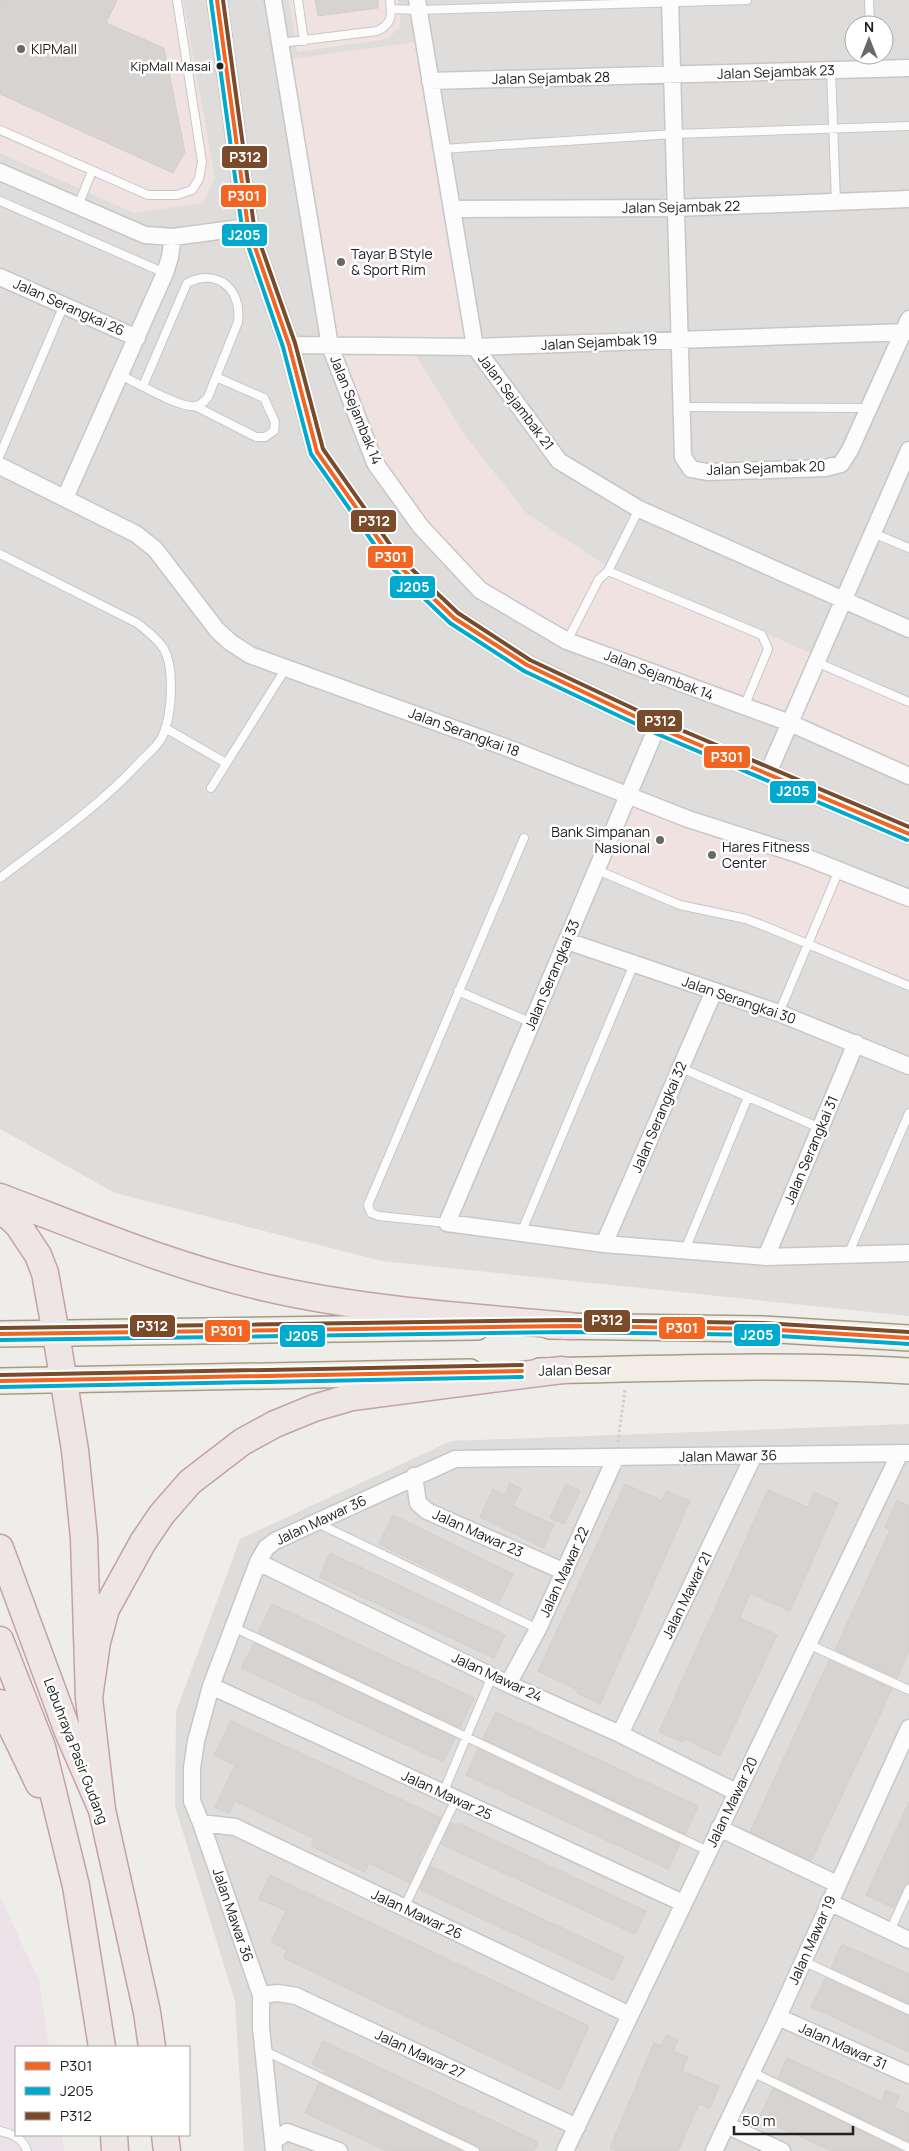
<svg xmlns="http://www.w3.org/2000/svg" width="909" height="2151" viewBox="0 0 909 2151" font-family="Manrope,sans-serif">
  <rect width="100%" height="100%" fill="#efedea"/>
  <path fill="#dedddb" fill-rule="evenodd" d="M0 0H909V1316L382 1261 115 1193 0 1129ZM854 25H884V55H854Z
    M909 1424V2151H244L235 2001 175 1806 176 1712 240 1539 451 1441Z"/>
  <path fill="#f0e2e0" d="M0 0H183L215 178 203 203 134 213 0 153Z
    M289 0H398L401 26 387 39 297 52Z
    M416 42 465 341 334 340 290 59Z
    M327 351 414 352 464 434 526 513 605 565 750 626 909 698V782L803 735 567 648 417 532Z
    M636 791 909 892V990L745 923 681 909 600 876Z"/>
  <path fill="#ece3e8" d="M0 1897 39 1980 49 2047H16V2135H62L64 2151H0Z"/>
  <path fill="#d6d3d1" stroke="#d2cfcb" d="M0 0H117L106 23 164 48 185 152 173 173 0 94Z
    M315 0H378V8L318 16Z
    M510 1483 521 1489 513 1506 554 1525 543 1548 480 1517 493 1489 505 1495Z
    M566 1484 580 1491 564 1524 550 1518Z
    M625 1484 662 1501 667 1491 690 1501 600 1704 577 1693 578 1690 538 1671Z
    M768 1490 808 1507 814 1492 838 1503 790 1611 750 1593 740 1618 777 1635 720 1756 684 1739 683 1742 659 1732Z
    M897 1500 909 1506V1651L897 1678 835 1650 890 1530 885 1527Z
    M393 1515 513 1574 499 1603 379 1544Z
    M330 1553 505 1635 494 1658 319 1577Z
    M272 1604 474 1698 460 1728 258 1633Z
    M254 1643 455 1738 443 1762 241 1668Z
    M829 1660 892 1689 811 1861 750 1832Z
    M496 1712 698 1806 685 1834 483 1739Z
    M231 1721 441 1818 419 1859 420 1862 410 1883 369 1863 365 1872 311 1846 315 1839 235 1801 229 1813 215 1807 235 1765 214 1755Z
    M478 1749 680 1844 668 1869 466 1775Z
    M909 1802V1883L904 1887 894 1908 866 1895Z
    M451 1823 457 1826 458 1823 646 1911 635 1934 441 1844Z
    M430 1866 624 1957 613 1980 425 1892 420 1888Z
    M270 1875 589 2026 560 2090 284 1958 287 1950 271 1942 286 1911 259 1899Z
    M842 1944 909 1974V2004L831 1968Z
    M826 1978 909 2016V2052L811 2007Z
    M666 2035 678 2040 673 2051 688 2057 682 2071 719 2086 710 2108 699 2104 678 2151H617L610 2148 654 2043 661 2046Z
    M323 2041 538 2142 534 2151H481L477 2146 324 2073 325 2070 312 2064Z
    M787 2058 881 2101 886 2090 899 2096 895 2107 909 2114V2142L778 2078Z
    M319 2083 462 2151H387L305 2113Z
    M773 2088 902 2151H832L759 2118Z"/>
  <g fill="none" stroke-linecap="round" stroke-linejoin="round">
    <defs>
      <path id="service" d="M298 0 304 41
        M869 0 870 25
        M391 9 419 10 747 0
        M280 43 377 31C392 24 392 16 390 0
        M871 55V69
        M831 70 836 202
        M0 130 148 195H177L192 190 199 179 202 162 177 0
        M442 149 674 134 909 126
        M0 201 165 273
        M78 206 92 171
        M120 375C136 382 180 409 196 406 201 405 205 401 208 397L238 322C242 289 218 268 187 283L143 386
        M195 406 256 437H265L274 431 275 422 264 398 216 377
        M682 407 869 408
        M0 455 64 305
        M873 533 909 548
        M0 554 137 623C147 631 157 638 164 649 175 669 172 719 161 739 156 748 145 756 138 764 97 808 47 842 0 878
        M608 571 639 509
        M567 641 599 579 608 571 762 635 768 649 744 707
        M816 662 909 702
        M165 728 226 763
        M211 788 286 668
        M597 870 680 905 746 919 767 927 909 986
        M458 991 532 1023
        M779 1013 839 870
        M681 1068 820 1128
        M447 1223 379 1216 371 1213 368 1205 524 838
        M521 1233 634 964
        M685 1250 748 1097
        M848 1255 909 1113
        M317 1523 538 1629
        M233 1627 708 1851
        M808 1644 909 1690
        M443 1793 492 1676
        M404 1908 456 1799
        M890 1931 909 1889
        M803 1961 909 2010
        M263 2050 475 2151
        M752 2072 909 2148
        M0 2131C12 2134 23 2138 27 2151"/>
      <path id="minor" d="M273 0 330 346 375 463 421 527 480 590 567 641 790 723 909 776
        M417 0 475 347 559 461 639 509 909 629
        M670 0 683 457 691 469 707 472 825 468 841 464 850 450 909 319
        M430 81 909 68
        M0 172 145 235 173 237 248 227
        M452 209 675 208 909 199
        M0 277 137 338
        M289 345 475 347 909 332
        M0 466 136 534 155 549 217 630 230 642 250 655 505 747 688 819 803 856 909 898
        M65 498 165 273 170 257 173 237
        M657 727 447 1223 604 1244 766 1257 909 1253
        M768 773 909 450
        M567 941 779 1013 909 1066
        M604 1244 714 991
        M766 1257 856 1043
        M414 1476 418 1503 427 1511 565 1572
        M258 1562 508 1684 620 1734 736 1792
        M508 1684 538 1629 616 1457
        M211 1686 683 1903
        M620 1734 754 1455
        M201 1823 235 1827 630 2015
        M719 1828 837 1884
        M829 1902 909 1940
        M261 1995 278 1993 296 1996 577 2127
        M778 2017 909 2075
        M726 2125 782 2151
        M273 2141 287 2132 339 2151
        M274 2151 261 2028V1995L201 1823 192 1801V1768L196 1741 211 1686 258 1562 266 1548 275 1541 455 1459 909 1453
        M565 2151 900 1453
        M714 2151 778 2017 909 1728"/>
      <path id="tertiary" d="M217 0 248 227 289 345 317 452 393 560 454 618 527 665 657 727 909 834"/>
      <path id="primary" d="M550 1326 763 1329 909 1338
        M0 1334 477 1327
        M540 1371C663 1368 786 1364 909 1371
        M0 1381 470 1372"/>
      <path id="trunk" d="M0 1197C90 1231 182 1270 276 1290 373 1311 472 1317 570 1326
        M0 1208 18 1225 38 1255 45 1273 56 1334 75 1450 84 1538 89 1698 102 1810
        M0 1548 68 1732 102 1810 147 2012 152 2047
        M0 1640 42 1747 76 1886 102 2047
        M89 1698 97 1642 106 1609 143 1542 162 1514 190 1482 242 1442 275 1424 314 1408 352 1397 562 1370
        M0 1703 39 1784
        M114 2135 115 2151
        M165 2135 167 2151"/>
    </defs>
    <use href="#service" stroke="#c8c7c6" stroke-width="10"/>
    <use href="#minor" stroke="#c8c7c6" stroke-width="19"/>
    <use href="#tertiary" stroke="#c8c7c6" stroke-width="22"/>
    <use href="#primary" stroke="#a69c86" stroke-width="28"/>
    <use href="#trunk" stroke="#c4a1aa" stroke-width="29"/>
    <path stroke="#d8cbc8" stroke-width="3" stroke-dasharray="2.5 2.5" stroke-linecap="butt" d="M618 1442 625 1389"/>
    <use href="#service" stroke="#fdfcfc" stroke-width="8"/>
    <use href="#minor" stroke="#fdfcfc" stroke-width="16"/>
    <use href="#tertiary" stroke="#fdfcfc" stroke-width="20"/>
    <use href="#primary" stroke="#f2ede6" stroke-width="25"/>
    <use href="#trunk" stroke="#eee6e4" stroke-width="26"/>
    <defs>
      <path id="bus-1" d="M217 0 248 227 289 345 317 452 393 560 454 618 527 665 657 727 909 834
        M0 1334 570 1326 763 1329 909 1338
        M0 1381 522 1371"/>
      <path id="bus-2" d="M211 1 242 228 283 347 311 454 388 564 450 623 524 671 655 733 907 840
        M0 1340 570 1332 763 1335 909 1344
        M0 1387 522 1377"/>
      <path id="bus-3" d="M223 0 254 226 295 343 323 449 398 556 458 613 530 660 660 721 909 827
        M0 1328 570 1320 763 1323 909 1332
        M0 1375 522 1365"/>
    </defs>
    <use href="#bus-1" stroke="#fff" stroke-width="8"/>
    <use href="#bus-2" stroke="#fff" stroke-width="8"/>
    <use href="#bus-3" stroke="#fff" stroke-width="8"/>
    <use href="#bus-1" stroke="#f26522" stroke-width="4"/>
    <use href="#bus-2" stroke="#00a9ce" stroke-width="4"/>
    <use href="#bus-3" stroke="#7a4b2a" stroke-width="4"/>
  </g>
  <g fill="#696867" stroke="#fff" stroke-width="2">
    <circle cx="21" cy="49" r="5"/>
    <circle cx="341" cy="262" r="5"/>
    <circle cx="660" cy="840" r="5"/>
    <circle cx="712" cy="855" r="5"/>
  </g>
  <circle fill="#212121" stroke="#fff" stroke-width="2" cx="220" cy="66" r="4.5"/>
  <g text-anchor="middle" stroke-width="5" stroke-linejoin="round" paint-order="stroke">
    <g font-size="13" fill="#212121" stroke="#fff" text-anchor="end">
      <text x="211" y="71">KipMall Masai</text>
    </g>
    <g font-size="14" fill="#212121" stroke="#fff" text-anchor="start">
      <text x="31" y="54">KIPMall</text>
      <text x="351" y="259">Tayar B Style<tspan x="351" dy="16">&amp; Sport Rim</tspan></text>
      <text x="650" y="837" text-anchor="end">Bank Simpanan<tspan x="650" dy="16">Nasional</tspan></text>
      <text x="722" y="852">Hares Fitness<tspan x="722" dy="16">Center</tspan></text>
    </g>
    <g font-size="14" fill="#212121" stroke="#fff">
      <text transform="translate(776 72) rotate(-2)" y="5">Jalan Sejambak 23</text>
      <text transform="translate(551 78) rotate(-1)" y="5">Jalan Sejambak 28</text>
      <text transform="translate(681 207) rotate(-1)" y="5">Jalan Sejambak 22</text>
      <text transform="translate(69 307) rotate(24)" y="5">Jalan Serangkai 26</text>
      <text transform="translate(599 342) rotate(-3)" y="5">Jalan Sejambak 19</text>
      <text transform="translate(516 402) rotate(53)" y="5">Jalan Sejambak 21</text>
      <text transform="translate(356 410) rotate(68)" y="5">Jalan Sejambak 14</text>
      <text transform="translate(766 468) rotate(-2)" y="5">Jalan Sejambak 20</text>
      <text transform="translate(659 675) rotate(21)" y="5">Jalan Sejambak 14</text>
      <text transform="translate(464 732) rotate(20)" y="5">Jalan Serangkai 18</text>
      <text transform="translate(552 975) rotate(-67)" y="5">Jalan Serangkai 33</text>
      <text transform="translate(739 1000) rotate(19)" y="5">Jalan Serangkai 30</text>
      <text transform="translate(659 1117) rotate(-67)" y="5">Jalan Serangkai 32</text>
      <text transform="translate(811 1150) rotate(-67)" y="5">Jalan Serangkai 31</text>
      <text transform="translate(575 1370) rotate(-1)" y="5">Jalan Besar</text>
      <text transform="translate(728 1456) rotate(-1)" y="5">Jalan Mawar 36</text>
      <text transform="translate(321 1520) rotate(-25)" y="5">Jalan Mawar 36</text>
      <text transform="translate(478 1533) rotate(24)" y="5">Jalan Mawar 23</text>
      <text transform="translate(564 1572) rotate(-65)" y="5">Jalan Mawar 22</text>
      <text transform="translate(687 1595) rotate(-64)" y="5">Jalan Mawar 21</text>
      <text transform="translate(497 1677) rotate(25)" y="5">Jalan Mawar 24</text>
      <text transform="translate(76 1751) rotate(69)" y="5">Lebuhraya Pasir Gudang</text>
      <text transform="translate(447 1795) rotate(25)" y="5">Jalan Mawar 25</text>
      <text transform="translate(732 1802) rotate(-64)" y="5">Jalan Mawar 20</text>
      <text transform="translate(417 1914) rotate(25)" y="5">Jalan Mawar 26</text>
      <text transform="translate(233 1915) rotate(71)" y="5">Jalan Mawar 36</text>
      <text transform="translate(812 1940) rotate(-66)" y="5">Jalan Mawar 19</text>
      <text transform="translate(843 2046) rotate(24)" y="5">Jalan Mawar 31</text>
      <text transform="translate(420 2054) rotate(25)" y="5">Jalan Mawar 27</text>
    </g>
  </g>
  <g stroke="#fff" stroke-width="2">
    <rect x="221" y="145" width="47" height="24" rx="5" fill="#7a4b2a"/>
    <rect x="220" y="184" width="47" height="24" rx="5" fill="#f26522"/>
    <rect x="221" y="223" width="47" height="24" rx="5" fill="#00a9ce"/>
    <rect x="350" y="509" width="47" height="24" rx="5" fill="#7a4b2a"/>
    <rect x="367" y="545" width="47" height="24" rx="5" fill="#f26522"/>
    <rect x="389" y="575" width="47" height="24" rx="5" fill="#00a9ce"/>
    <rect x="636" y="709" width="47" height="24" rx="5" fill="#7a4b2a"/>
    <rect x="703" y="745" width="48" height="24" rx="5" fill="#f26522"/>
    <rect x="769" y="780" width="48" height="24" rx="5" fill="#00a9ce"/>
    <rect x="583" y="1309" width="48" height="24" rx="5" fill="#7a4b2a"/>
    <rect x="129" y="1314" width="47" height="24" rx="5" fill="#7a4b2a"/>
    <rect x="658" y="1316" width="48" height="24" rx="5" fill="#f26522"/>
    <rect x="204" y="1319" width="47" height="24" rx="5" fill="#f26522"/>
    <rect x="733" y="1323" width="48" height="24" rx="5" fill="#00a9ce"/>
    <rect x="279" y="1324" width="47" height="24" rx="5" fill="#00a9ce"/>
  </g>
  <g font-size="14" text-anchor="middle" font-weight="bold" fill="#fff">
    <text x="245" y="162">P312</text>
    <text x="244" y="201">P301</text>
    <text x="244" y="240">J205</text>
    <text x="374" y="526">P312</text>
    <text x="391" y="562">P301</text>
    <text x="413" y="592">J205</text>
    <text x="660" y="726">P312</text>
    <text x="727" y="762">P301</text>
    <text x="793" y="796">J205</text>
    <text x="607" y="1325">P312</text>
    <text x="152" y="1331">P312</text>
    <text x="682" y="1333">P301</text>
    <text x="227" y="1336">P301</text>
    <text x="757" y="1340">J205</text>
    <text x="302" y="1341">J205</text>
  </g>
  <rect x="15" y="2046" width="175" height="90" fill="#ffffff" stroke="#a6a6a6"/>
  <rect x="25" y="2062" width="25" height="8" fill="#f26522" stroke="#a6a6a6"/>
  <text x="60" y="2071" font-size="15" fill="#212121">P301</text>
  <rect x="25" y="2087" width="25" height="8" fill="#00a9ce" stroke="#a6a6a6"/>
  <text x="60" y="2096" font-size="15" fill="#212121">J205</text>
  <rect x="25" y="2112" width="25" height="8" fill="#7a4b2a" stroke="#a6a6a6"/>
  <text x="60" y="2121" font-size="15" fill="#212121">P312</text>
  <g transform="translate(869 40)"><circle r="24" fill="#ffffff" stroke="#a6a6a6"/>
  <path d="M0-4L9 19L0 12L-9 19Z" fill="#696867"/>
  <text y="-8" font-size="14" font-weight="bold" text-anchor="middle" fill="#212121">N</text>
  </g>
  <path d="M734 2126v8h119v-8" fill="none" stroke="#212121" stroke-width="2.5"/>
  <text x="742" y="2126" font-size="15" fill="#212121" stroke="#ffffff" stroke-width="4" paint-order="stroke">50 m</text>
</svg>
